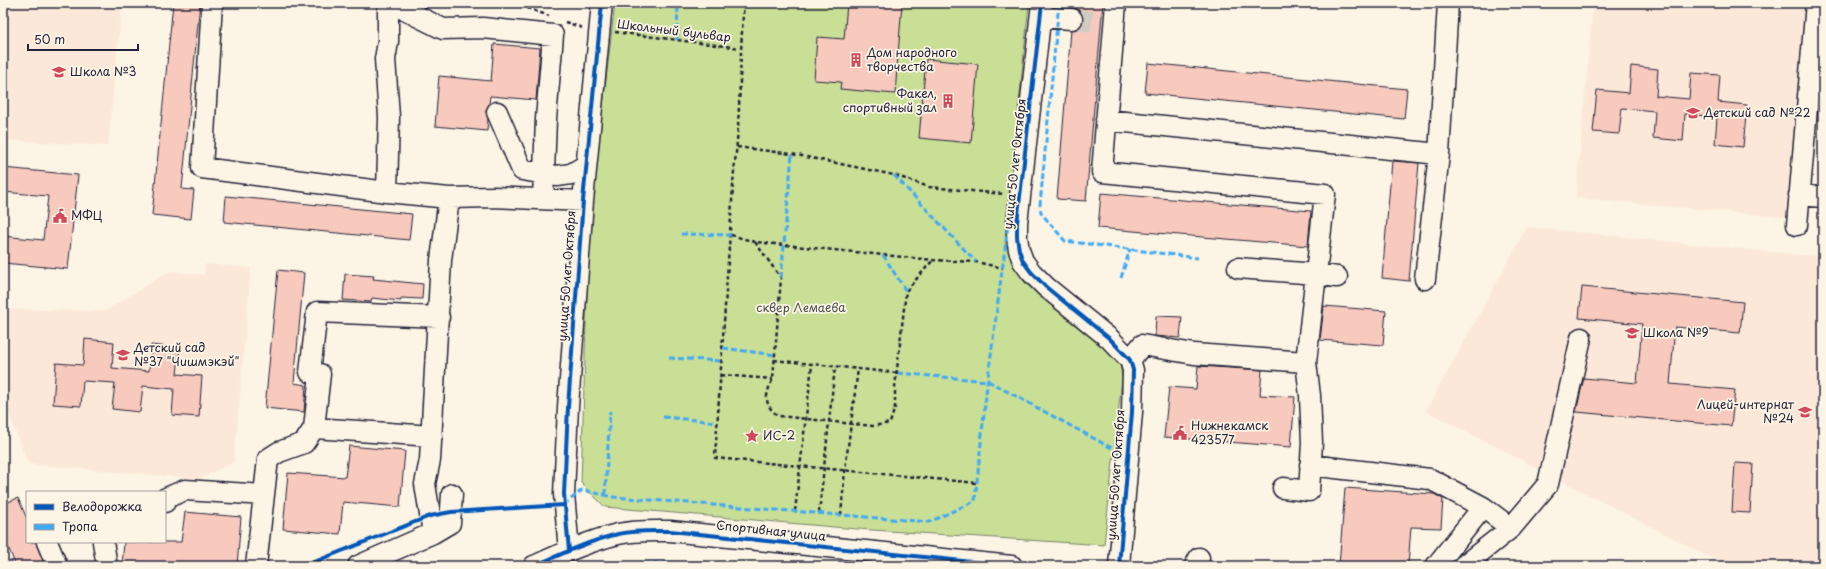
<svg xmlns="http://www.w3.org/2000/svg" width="1826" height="569" viewBox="0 0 1826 569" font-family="'Playpen Sans',sans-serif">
  <rect width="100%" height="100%" fill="#fcf5e5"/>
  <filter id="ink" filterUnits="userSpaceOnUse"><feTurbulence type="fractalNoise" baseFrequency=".025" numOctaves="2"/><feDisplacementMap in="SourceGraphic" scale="8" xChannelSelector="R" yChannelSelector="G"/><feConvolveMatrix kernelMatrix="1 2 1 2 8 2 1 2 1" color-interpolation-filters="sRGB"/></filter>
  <g filter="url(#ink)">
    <path fill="#fbe8d9" d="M3 3H122L108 146 3 140Z
      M1593 3H1812L1793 218 1576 198Z
      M1527 227 1823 257V566H1727L1426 411Z
      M205 264 251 268 234 462 200 479 28 464 3 399V309L106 311 169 271 204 275Z"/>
    <path fill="#c9df95" stroke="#768068" d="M615 3H1029L1005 243 1026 284 1100 342 1120 362 1122 378 1104 545 857 529 605 507 581 483 589 227Z"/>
    <path fill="#f8c9bd" stroke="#22223b" d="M173 3H200L182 189 194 190 191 219 152 215Z
      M847 3H902L895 94 840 89 841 82 814 80 817 37 844 39Z
      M1073 3H1103L1086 201 1057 199 1071 30 1077 29 1082 25 1083 20 1082 14 1078 9 1073 8Z
      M494 44 540 48 536 100 490 96 489 104 486 111 488 119 487 131 435 126 439 76 491 81Z
      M926 59 978 64 971 143 919 138Z
      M1148 63 1407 89 1404 119 1145 93Z
      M1631 66 1658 69 1656 96 1689 99 1691 73 1720 75 1718 102 1747 105 1743 147 1715 144 1717 117 1685 114 1683 141 1653 138 1655 111 1622 108 1619 134 1593 132 1597 90 1629 93Z
      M1392 161 1419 163 1409 281 1382 278Z
      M3 168 78 175 68 269 3 263V236L43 240 48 196 3 192Z
      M1101 193 1311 211 1308 246 1098 228Z
      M226 196 412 214 409 240 224 222Z
      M278 270 304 273 294 383 306 385 304 412 265 408Z
      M345 274 374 276 373 279 423 284 422 299 401 298V301L372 298 371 302 343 300Z
      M1582 287 1743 302 1740 333 1675 327 1670 384 1735 390 1731 426 1576 412 1584 378 1637 383 1642 324 1579 318Z
      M1324 306 1386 311 1383 345 1320 340Z
      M1156 316 1182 317 1180 338 1155 336Z
      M85 339 114 342 112 368 149 371 151 345 180 348 177 374 202 376 199 417 172 415 174 389 143 386 140 412 112 409 115 383 83 381 81 406 53 404 56 363 83 365Z
      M1198 366 1262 370 1260 395 1295 397 1291 447 1164 437 1169 387 1196 389Z
      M349 446 405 451 400 507 343 502 340 534 283 529 288 473 345 477Z
      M1735 463 1753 464 1750 513 1732 512Z
      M1345 488 1434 494 1443 499 1441 528 1411 527 1408 566H1339Z
      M18 498 27 519V542H36L45 566H16L3 535V504Z
      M185 512 241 517 237 566H122L124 542H181Z"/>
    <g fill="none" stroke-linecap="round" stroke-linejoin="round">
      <path stroke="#d0cbc3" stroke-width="20" stroke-dasharray="20 10" stroke-linecap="butt" d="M1072 19 1101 23"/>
      <defs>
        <path id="minor" d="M212 3 202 168 387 192 449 198
          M395 3 397 6 443 29 483 28 553 35 546 119 543 199
          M1042 3 1017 223V237L1019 250 1023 261 1031 272 1046 287 1110 339 1130 360 1133 370 1132 412 1119 566
          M1116 3 1102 172 1325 194 1316 274 1238 268
          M1041 17 1072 19
          M497 112 522 170 557 176 571 174 586 165
          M1106 120 1439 154
          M387 192 389 117 385 59 388 42V3
          M1799 195 1823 197
          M1797 225 1816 3
          M1425 279 1439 154 1448 3
          M1130 360 1142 345 1194 354 1306 362 1310 396 1312 443 1309 491 1283 488
          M1306 362 1316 274 1337 277
          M314 428 432 436
          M1310 465 1430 479 1483 507 1511 528
          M165 502 166 498 185 490 264 495
          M433 533 450 523 452 494
          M47 542 57 566
          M103 542 107 566
          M569 551 564 494 568 407 583 201 602 3
          M256 566 268 459 279 452 304 443 314 428 320 374 310 372 317 312 439 317
          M358 566 433 533 425 484 430 460 441 260 449 198 493 197 583 201
          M534 566C561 554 589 541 618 534 635 530 653 531 670 531L1012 566
          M1195 566 1199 558
          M1436 566 1483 507
          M1463 566 1511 528 1548 484 1581 338"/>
      </defs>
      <use href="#minor" stroke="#22223b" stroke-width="23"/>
      <path stroke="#22223b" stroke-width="2.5" stroke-dasharray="4 3" stroke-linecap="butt" d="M514 3 549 16
        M744 3C739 59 741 116 734 171L715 458 977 483
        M565 22 583 28
        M615 32 740 48
        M737 147 792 154 894 175 929 187 1004 194
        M731 235 755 242 933 260 976 262 1003 268
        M755 242 781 278 773 379C765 394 763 406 779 416L873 426 890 423 895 407V387L906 291 933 260
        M774 360 898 373
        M721 375 773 379
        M795 511 812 365
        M819 513 835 367
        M841 515 845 470 858 369"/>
      <use href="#minor" stroke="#fcf5e5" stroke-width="20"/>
      <path stroke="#3fa9f5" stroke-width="3" stroke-dasharray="6 3" stroke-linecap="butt" d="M1059 3 1040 205 1041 213 1065 241 1198 258
        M677 40 678 3
        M894 175 976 262
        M681 234 731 235
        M883 255 906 291
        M781 278 792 154
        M1121 278 1130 249
        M723 348 775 355
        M669 358 722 361
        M898 373 988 381 1119 452
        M663 417 717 422
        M605 495 610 411
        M564 505 582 490 613 497 929 522 975 501 987 385 1012 195
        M626 566C655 560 683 564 712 566"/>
      <defs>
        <path id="cycleway" d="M1042 3 1017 223V237L1019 250 1023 261 1031 272 1046 287 1110 339 1130 360 1133 370 1132 412 1119 566
          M569 551 564 494 568 407 583 201 602 3
          M304 566 430 516 451 512 564 505
          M534 566C561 554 589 541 618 534 635 530 653 531 670 531L1012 566"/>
      </defs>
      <use href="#cycleway" stroke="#fcf5e5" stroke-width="6"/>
      <use href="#cycleway" stroke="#0057b8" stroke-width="4"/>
    </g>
  </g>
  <defs>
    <symbol id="building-bare" viewBox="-9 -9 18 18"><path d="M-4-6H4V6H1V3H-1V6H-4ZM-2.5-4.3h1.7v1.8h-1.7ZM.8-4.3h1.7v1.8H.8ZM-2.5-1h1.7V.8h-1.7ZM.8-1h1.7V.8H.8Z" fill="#d1495b" stroke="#fcf5e5" stroke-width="2.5" paint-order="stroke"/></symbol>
    <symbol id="school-bare" viewBox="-9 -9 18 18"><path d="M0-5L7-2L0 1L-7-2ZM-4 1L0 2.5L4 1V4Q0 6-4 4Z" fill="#d1495b" stroke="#fcf5e5" stroke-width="2.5" paint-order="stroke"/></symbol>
    <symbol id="civic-bare" viewBox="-9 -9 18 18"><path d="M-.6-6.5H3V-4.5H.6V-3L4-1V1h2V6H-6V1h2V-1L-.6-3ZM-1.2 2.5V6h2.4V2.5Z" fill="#d1495b" stroke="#fcf5e5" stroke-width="2.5" paint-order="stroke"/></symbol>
    <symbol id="sight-bare" viewBox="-9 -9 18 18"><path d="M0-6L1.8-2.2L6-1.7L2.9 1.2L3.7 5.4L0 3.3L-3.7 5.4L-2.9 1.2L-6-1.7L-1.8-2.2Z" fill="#d1495b" stroke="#fcf5e5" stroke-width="2.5" paint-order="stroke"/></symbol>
  </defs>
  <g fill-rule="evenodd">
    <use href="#building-bare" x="846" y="50" width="20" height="20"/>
    <use href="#school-bare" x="49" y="62" width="20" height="20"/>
    <use href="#building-bare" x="938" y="91" width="20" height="20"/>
    <use href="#school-bare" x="1683" y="103" width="20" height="20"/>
    <use href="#civic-bare" x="50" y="206" width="20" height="20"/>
    <use href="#school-bare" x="1622" y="323" width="20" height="20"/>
    <use href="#school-bare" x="113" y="345" width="20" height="20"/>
    <use href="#school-bare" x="1795" y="402" width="20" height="20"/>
    <use href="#civic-bare" x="1170" y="423" width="20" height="20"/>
    <use href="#sight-bare" x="742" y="426" width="20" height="20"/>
  </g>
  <g text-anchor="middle" stroke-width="3.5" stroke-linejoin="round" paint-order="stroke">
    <g font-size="12" fill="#22223b" stroke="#fcf5e5">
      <text transform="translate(674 31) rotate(7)" y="4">Школьный бульвар</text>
      <text transform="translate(1015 164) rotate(-84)" y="4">улица 50 лет Октября</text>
      <text transform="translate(567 276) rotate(-86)" y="4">улица 50 лет Октября</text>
      <text transform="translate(1116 475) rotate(-86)" y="4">улица 50 лет Октября</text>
      <text transform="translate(771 531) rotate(6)" y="4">Спортивная улица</text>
    </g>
    <g font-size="12" fill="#22223b" stroke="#fcf5e5" text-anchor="start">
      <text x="867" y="57">Дом народного<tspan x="867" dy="14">творчества</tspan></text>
      <text x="70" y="76">Школа №3</text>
      <text x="937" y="98" text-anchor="end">Факел,<tspan x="937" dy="14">спортивный зал</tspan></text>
      <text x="1704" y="117">Детский сад №22</text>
      <text x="71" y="220">МФЦ</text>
      <text x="1643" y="337">Школа №9</text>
      <text x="134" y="352">Детский сад<tspan x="134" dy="14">№37 "Чишмэкэй"</tspan></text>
      <text x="1794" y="409" text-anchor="end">Лицей-интернат<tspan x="1794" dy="14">№24</tspan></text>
      <text x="1191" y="430">Нижнекамск<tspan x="1191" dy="14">423577</tspan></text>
      <text x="763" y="440">ИС-2</text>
    </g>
    <g font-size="12" fill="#4c5152" stroke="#fcf5e5">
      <text x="801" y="312">сквер Лемаева</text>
    </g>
  </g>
  <rect width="1826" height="569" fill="none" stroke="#fcf5e5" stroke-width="16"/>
  <rect x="8" y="8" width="1810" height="553" fill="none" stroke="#22223b" stroke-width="1.5" filter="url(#ink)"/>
  <rect x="26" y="491" width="140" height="52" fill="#fcf5e5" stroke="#a5a1a1"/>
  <rect x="34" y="504" width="20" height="6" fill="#0057b8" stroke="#a5a1a1"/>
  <text x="62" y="511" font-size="12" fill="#22223b">Велодорожка</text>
  <rect x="34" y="524" width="20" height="6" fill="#3fa9f5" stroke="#a5a1a1"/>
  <text x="62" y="531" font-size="12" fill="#22223b">Тропа</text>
  <path d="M28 44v6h110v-6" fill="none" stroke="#22223b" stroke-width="2"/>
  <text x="34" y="44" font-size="12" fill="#22223b" stroke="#fcf5e5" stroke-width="3" paint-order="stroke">50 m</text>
</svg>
